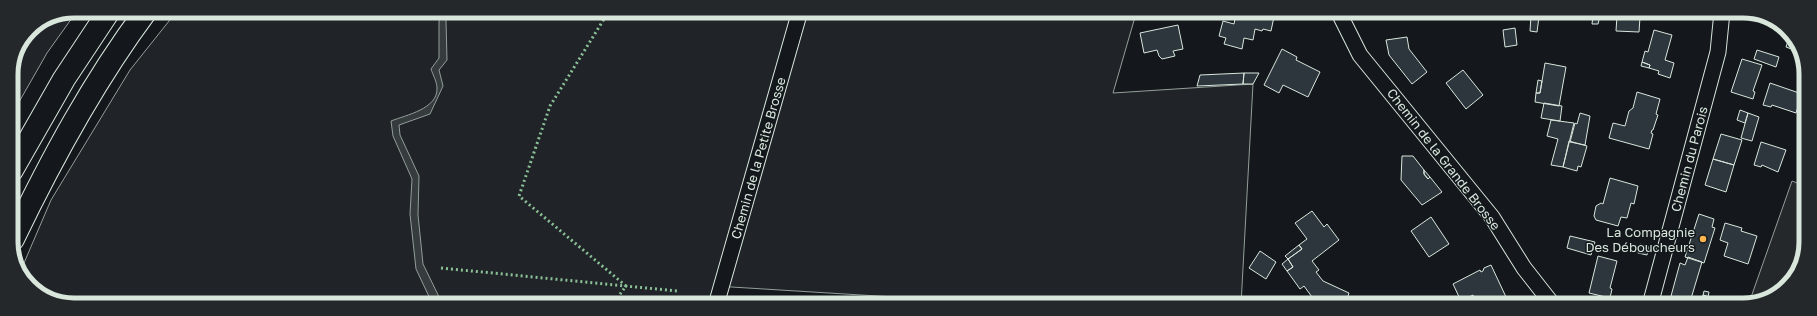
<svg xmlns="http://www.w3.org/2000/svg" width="1817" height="316" viewBox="0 0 1817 316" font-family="'Golos Text',sans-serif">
  <rect width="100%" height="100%" fill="#14181c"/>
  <path fill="#202428" stroke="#939e99" d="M74 11H77L47 53 11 116V74L26 37 33 28Z
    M177 11H1100L1135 17 1113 93 1253 84 1241 305H1013L974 302 908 304 910 298 715 286 710 305 66 304 32 289 21 270 51 200 130 70Z"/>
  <path fill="#24282b" stroke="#939e99" d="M1792 181 1805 186V250L1785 289 1749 303Z"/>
  <path fill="#363b3e" stroke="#939e99" d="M441 11H448L446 21 447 60 439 70 443 86 430 114 399 125 400 135 419 176 418 215 423 264 443 305H433L416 269 410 214 412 179 393 136 391 121C406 115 438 109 437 88 437 82 433 75 431 69L439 58V22Z"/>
  <path fill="#2c363c" stroke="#d8e6dc" d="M1138 11H1150L1148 19 1137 17Z
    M1240 11 1275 12 1271 31 1263 29 1262 31 1255 29 1253 40 1244 38 1242 49 1224 44 1226 38 1219 36 1223 21 1234 24 1236 14 1239 15Z
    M1554 12H1573V15L1554 14Z
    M1531 16 1539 17 1537 32 1530 31Z
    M1593 16H1600L1598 24H1592Z
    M1617 16 1640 17 1639 32 1616 31Z
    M1178 25 1183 49 1173 51 1175 56 1162 59 1159 56 1157 50 1144 53 1140 33Z
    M1515 28 1517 45 1505 47 1503 30Z
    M1654 30 1672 35 1665 60 1674 63 1670 78 1658 74 1659 71 1649 68 1650 65 1642 62 1645 51 1648 52Z
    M1407 37 1409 49 1427 72 1412 84 1389 55 1386 40Z
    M1789 38 1793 40 1792 44 1796 46 1794 50 1786 47Z
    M1282 49 1297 57 1296 60 1320 72 1308 97 1283 85 1279 93 1264 85Z
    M1757 50 1779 57 1776 67 1754 59Z
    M1742 59 1762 65 1753 91 1755 92 1753 99 1731 92Z
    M1642 62 1650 65 1649 68 1641 66Z
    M1545 63 1566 67 1559 106 1535 102 1536 93H1540Z
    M1463 70 1483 95 1466 109 1446 83Z
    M1244 73 1243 84 1197 86 1200 75Z
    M1244 73H1259L1253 84H1243Z
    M1538 80 1542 81 1540 93H1536Z
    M1770 83 1802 94 1796 113 1772 105 1771 107 1763 105Z
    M1637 92 1660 99 1656 114 1658 115 1653 130H1652L1651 133 1653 134 1649 149 1609 138 1613 123 1625 126 1629 111 1633 108Z
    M1544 103 1562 106 1560 121 1541 118Z
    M1740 110 1748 113 1745 123 1737 120Z
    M1580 113 1590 116 1585 145 1570 142 1575 123 1577 124Z
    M1748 113 1759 117 1752 141 1741 138Z
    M1551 120 1574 123 1563 167 1551 165 1558 139 1547 136Z
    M1721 134 1742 140 1734 165 1713 159Z
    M1569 141 1587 146 1581 167 1578 166 1577 171 1563 167Z
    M1761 142 1786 150 1778 172 1762 165 1761 167 1754 165Z
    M1402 156H1413L1424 170V174L1428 179 1430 177 1442 192 1422 205 1401 180Z
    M1713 159 1734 165 1726 192 1705 185Z
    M1424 170 1430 177 1428 179 1424 174Z
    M1610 178 1638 186 1634 204 1631 203 1627 218 1621 217 1618 226 1596 220 1594 216 1596 206 1601 203 1603 204Z
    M1312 211 1324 227 1327 224 1339 240 1312 261 1319 270 1316 272 1323 281 1349 293 1345 305H1333L1312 297 1304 286 1300 289 1287 271 1293 267 1288 259 1302 249 1299 245 1307 239 1295 223Z
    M1699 214 1714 219 1712 227 1715 228 1704 263 1685 257Z
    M1431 217 1449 244 1429 257 1411 231Z
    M1725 223 1742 228 1741 231 1757 236 1748 264 1724 256 1728 243 1720 240Z
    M1570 236 1595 242 1591 255 1567 248Z
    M1640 244 1649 247 1647 255 1638 253Z
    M1299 245 1302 249 1288 259 1285 256Z
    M1260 251 1276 262 1266 279 1249 268Z
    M1598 256 1617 261 1610 288 1612 289 1610 298 1589 293Z
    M1688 257 1702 262 1690 302 1671 296 1680 263 1685 265Z
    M1288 259 1293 267 1287 271 1282 264Z
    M1491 265 1506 297 1488 305 1485 303 1478 305 1473 295 1461 301 1453 284 1480 270 1481 272 1483 271 1484 268Z
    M1704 291 1709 292 1708 297 1703 295Z
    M1703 295 1713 298V300L1715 301 1714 305H1699Z"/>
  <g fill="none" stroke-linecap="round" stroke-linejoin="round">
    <defs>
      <path id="street" d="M1338 11 1360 55 1492 217 1524 268 1553 305
        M716 305 800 11
        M1650 305 1718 52 1722 12"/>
      <path id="highway" d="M12 170 64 79 109 11
        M13 239C51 160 93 82 146 11"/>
    </defs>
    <use href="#street" stroke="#d8e6dc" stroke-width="17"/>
    <use href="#highway" stroke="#d8e6dc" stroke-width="24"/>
    <use href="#street" stroke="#14181c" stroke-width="15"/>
    <use href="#highway" stroke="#14181c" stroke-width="22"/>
    <path stroke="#8ac095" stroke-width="3" stroke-dasharray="2 3" stroke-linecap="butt" d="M609 11 550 106 519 196 626 286 612 305
      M441 268 677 291"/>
  </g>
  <circle fill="#ffb74d" stroke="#14181c" stroke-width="1.5" cx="1703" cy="239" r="4"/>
  <g text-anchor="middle" stroke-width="3" stroke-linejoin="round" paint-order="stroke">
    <g font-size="13" fill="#d8e6dc" stroke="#14181c">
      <text transform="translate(758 158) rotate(-74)" y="5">Chemin de la Petite Brosse</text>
      <text transform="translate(1444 159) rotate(52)" y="5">Chemin de la Grande Brosse</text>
      <text transform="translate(1689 159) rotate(-75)" y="5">Chemin du Parois</text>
    </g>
    <g font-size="13" fill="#d8e6dc" stroke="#14181c" text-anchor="end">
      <text x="1695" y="237">La Compagnie<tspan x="1695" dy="15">Des Déboucheurs</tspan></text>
    </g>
  </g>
  <path d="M0 0H1817V316H0ZM74 18H1743A56 56 0 0 1 1799 74V242A56 56 0 0 1 1743 298H74A56 56 0 0 1 18 242V74A56 56 0 0 1 74 18Z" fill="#24282b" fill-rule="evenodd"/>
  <path fill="none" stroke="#d8e6dc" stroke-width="5" d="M74 18H1743A56 56 0 0 1 1799 74V242A56 56 0 0 1 1743 298H74A56 56 0 0 1 18 242V74A56 56 0 0 1 74 18Z"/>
</svg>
